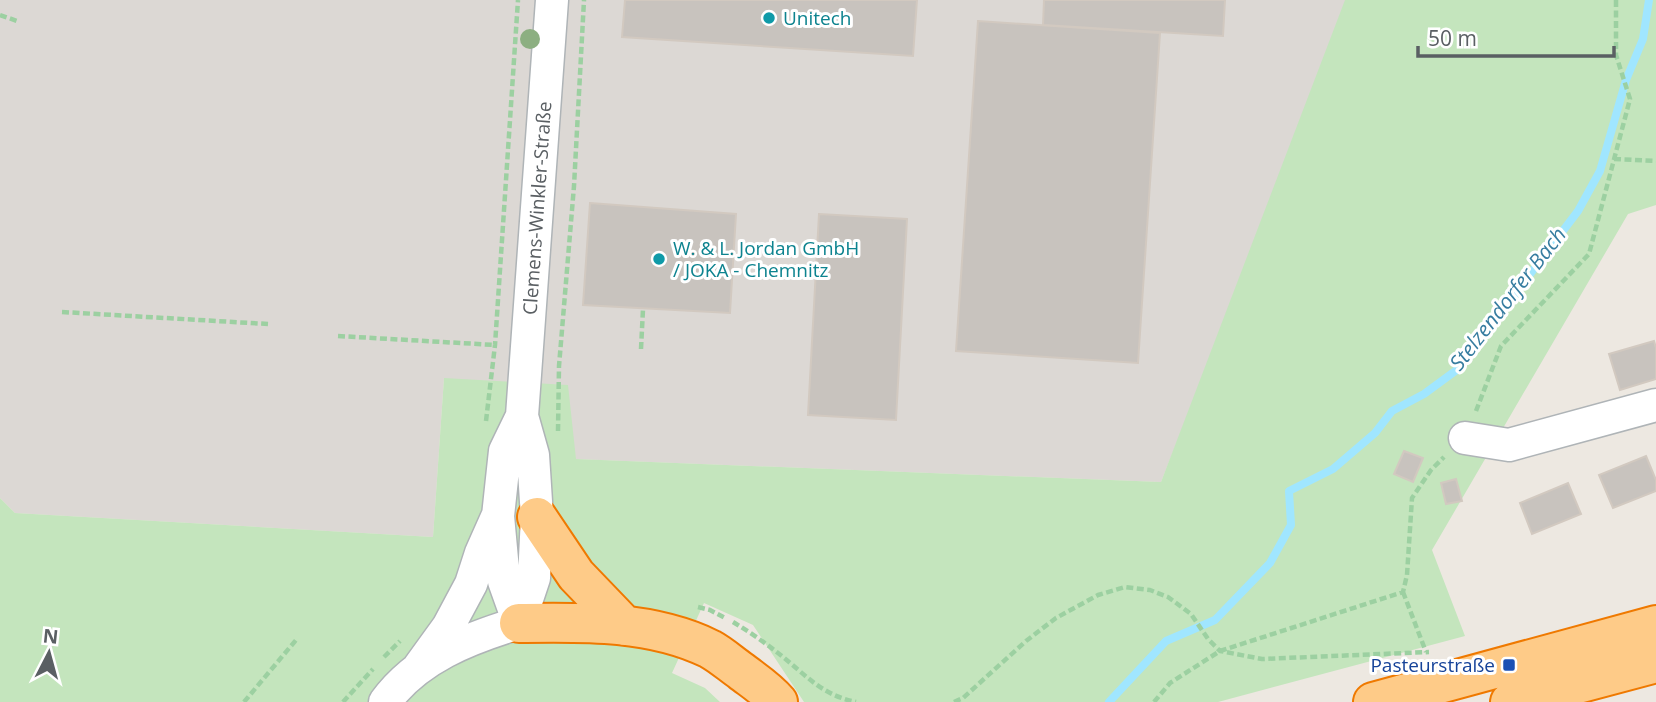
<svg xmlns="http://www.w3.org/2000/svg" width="1656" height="702" viewBox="0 0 1656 702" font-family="'Open Sans',sans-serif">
  <rect width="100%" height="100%" fill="#ede8e1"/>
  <path fill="#dcd8d4" d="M0 0H1353L1161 482 575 459 444 378 433 537 15 513 0 498Z"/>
  <path fill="#c4e5bd" d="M1345 0H1656V205L1628 214 1432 550 1465 636 1218 702H804L753 625 704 603 672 673 705 688 720 702H0V498L15 513 433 537 444 378 568 385 576 459 1161 482Z"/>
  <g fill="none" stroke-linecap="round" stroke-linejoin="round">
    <path stroke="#a0e6ff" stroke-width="8" d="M1109 702 1166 641 1215 620 1270 563 1291 525 1289 491 1333 469 1375 433 1392 411 1424 394 1458 369 1578 211 1600 171 1626 80 1643 39 1649 0"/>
  </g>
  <path fill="#c8c3be" stroke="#d2c9c0" stroke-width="2" d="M625 0H917L913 56 622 37Z
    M1044 0H1225L1223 36 1043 25Z
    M978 21 1160 33 1138 363 956 351Z
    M590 203 736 214 730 313 583 305Z
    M819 214 907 219 896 420 808 415Z
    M1654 341 1656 348V379L1620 390 1609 354Z
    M1404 451 1423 458 1413 482 1394 474Z
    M1646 456 1656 480V491L1613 508 1599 475Z
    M1456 479 1462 501 1446 504 1441 483Z
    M1568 483 1581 514 1532 534 1520 503Z"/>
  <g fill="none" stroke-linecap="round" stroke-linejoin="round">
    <defs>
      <path id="street" d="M1465 438 1509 445 1656 405
        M519 623 534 578 537 517 533 455 522 416 552 0
        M519 623 504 581 498 516 505 451 522 416
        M419 667 448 627 471 584 481 553 497 517
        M385 702C417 658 469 638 519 623"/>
      <path id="highway" d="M537 517 576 575 625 626
        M519 623C582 622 651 620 710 649 721 655 731 664 741 671 754 681 767 689 778 702
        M1373 702 1656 625
        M1510 702 1656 663"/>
    </defs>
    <use href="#street" stroke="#afb4b7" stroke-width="35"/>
    <use href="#highway" stroke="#ef7900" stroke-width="42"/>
    <path stroke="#9cd0a1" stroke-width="4.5" stroke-dasharray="7 3.5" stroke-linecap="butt" d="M0 15 17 21
      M1614 159 1656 161
      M62 312 268 324
      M338 336 495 345
      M641 349 643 309
      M1476 411 1501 346 1589 254 1630 99 1616 55V0
      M486 421 495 345 518 0
      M558 431 559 366 574 186 584 0
      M1403 592 1426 652
      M698 607 710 610 725 618
      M733 622C748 631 764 642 778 653 805 674 821 695 856 702
      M384 657 400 641
      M244 702 296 640
      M343 702 373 669
      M954 702 963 698 1026 641 1056 618 1098 595 1125 587 1150 590 1168 597 1191 614 1208 639 1220 651 1262 659 1429 652
      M1154 702 1170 683 1220 651 1403 592 1407 575 1412 498 1431 470 1444 457"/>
    <use href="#street" stroke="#fff" stroke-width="32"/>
    <use href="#highway" stroke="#fecb88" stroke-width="38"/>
  </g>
  <circle fill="#8caf81" cx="530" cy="39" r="10"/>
  <g fill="#0f9aa8" stroke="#fff" stroke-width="2.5">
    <circle cx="769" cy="18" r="7"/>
    <circle cx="659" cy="259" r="7"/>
  </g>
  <rect fill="#1a4fb4" stroke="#fff" stroke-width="2.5" x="1502" y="658" width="14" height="14" rx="3.5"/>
  <g text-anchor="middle" stroke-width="6" stroke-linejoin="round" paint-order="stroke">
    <g font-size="19" fill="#0d838f" stroke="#fff" text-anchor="start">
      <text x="783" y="25">Unitech</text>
      <text x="673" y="255">W. &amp; L. Jordan GmbH<tspan x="673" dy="22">/ JOKA - Chemnitz</tspan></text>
    </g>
    <g font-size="19" fill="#5a5f63" stroke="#fff">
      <text transform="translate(537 208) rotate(-86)" y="7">Clemens-Winkler-Straße</text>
    </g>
    <g font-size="19" fill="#164399" stroke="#fff" text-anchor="end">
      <text x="1495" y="672">Pasteurstraße</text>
    </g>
    <g font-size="21" font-style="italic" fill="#377da0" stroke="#fff">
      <text transform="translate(1508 299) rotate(-52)" y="7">Stelzendorfer Bach</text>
    </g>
  </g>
  <g transform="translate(49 653) rotate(6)" stroke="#ffffff" stroke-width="5" paint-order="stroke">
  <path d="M0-5L12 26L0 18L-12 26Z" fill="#5a5f63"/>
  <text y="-10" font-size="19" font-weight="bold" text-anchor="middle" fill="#5a5f63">N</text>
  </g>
  <path d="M1418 46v10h196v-10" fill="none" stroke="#5a5f63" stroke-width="3.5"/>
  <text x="1428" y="46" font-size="21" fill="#5a5f63" stroke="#ffffff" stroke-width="5" paint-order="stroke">50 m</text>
</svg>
